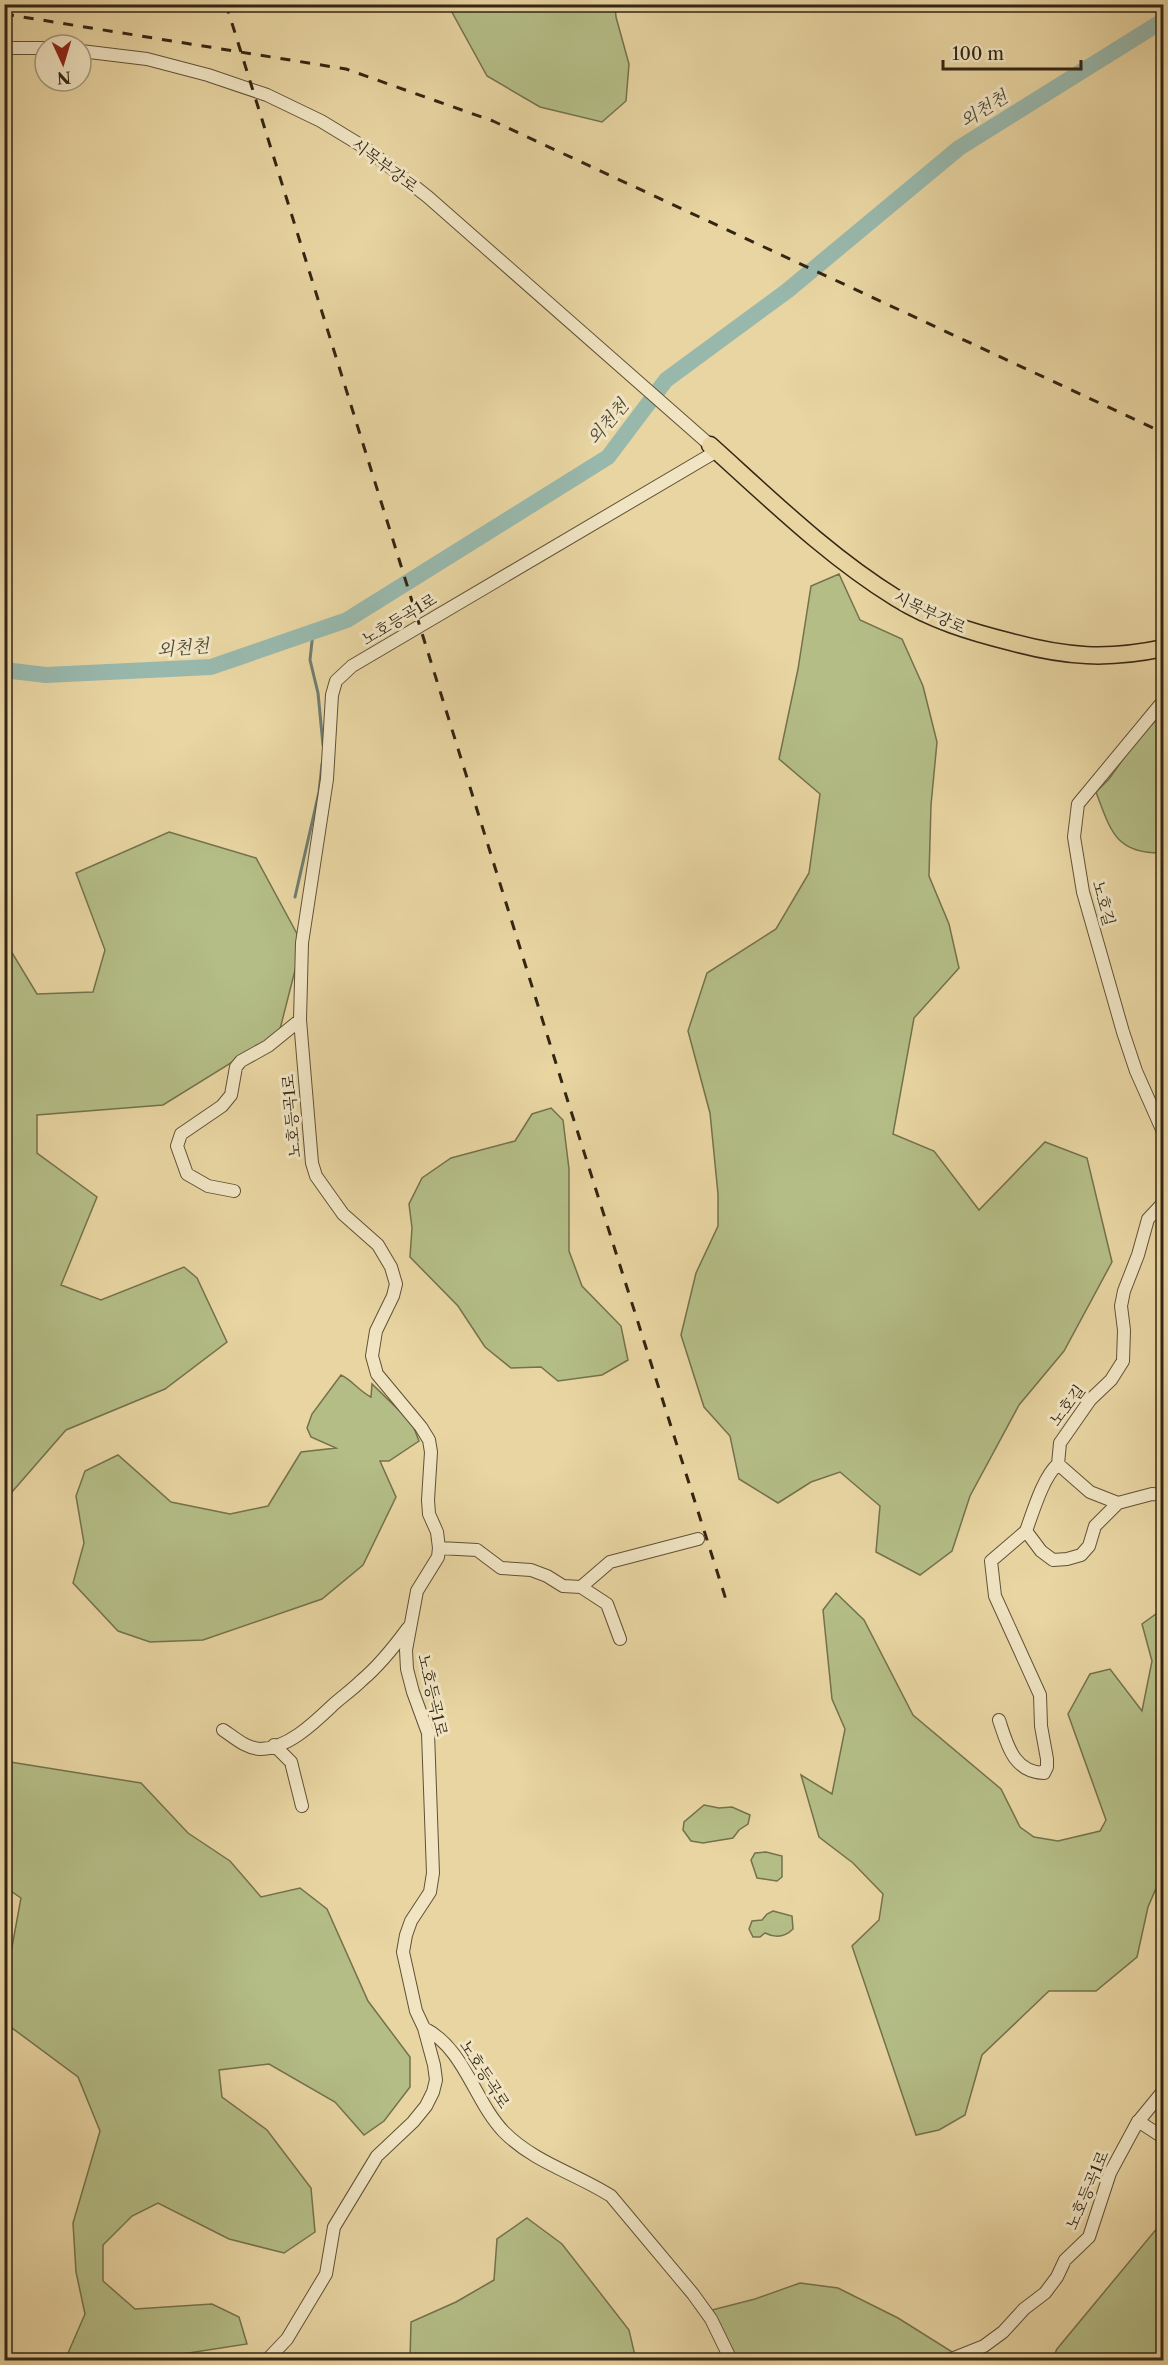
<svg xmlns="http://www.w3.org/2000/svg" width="1168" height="2365" viewBox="0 0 1168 2365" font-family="'Libre Caslon Text','Noto Serif KR',serif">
  <rect width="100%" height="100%" fill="#e8d5a2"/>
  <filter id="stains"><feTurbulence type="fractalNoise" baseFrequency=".00333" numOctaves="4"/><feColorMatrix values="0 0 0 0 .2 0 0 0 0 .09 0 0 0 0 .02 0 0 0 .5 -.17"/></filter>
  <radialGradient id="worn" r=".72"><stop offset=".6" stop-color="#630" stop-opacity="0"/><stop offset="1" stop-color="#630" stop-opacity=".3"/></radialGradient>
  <path fill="#b4bd86" stroke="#74714c" stroke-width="1.5" d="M448 5H615L616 17 629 64 626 101 602 122 540 107 487 76Z
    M801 5 932 4V5L826 11Z
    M839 574 860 620 902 639 923 686 937 742 931 805 929 876 949 924 959 968 914 1018 893 1134 934 1151 979 1210 1045 1142 1087 1158 1112 1262 1064 1351 1019 1405 970 1496 952 1551 920 1575 876 1552 880 1506 840 1472 811 1482 778 1503 739 1479 730 1436 704 1407 681 1335 696 1273 718 1226V1194L710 1113 688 1031 707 973 776 929 809 873 820 794 779 759 798 669 811 586Z
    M1163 712V853C1116 854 1111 832 1096 792L1109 779 1133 745Z
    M169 832 256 858 302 943 279 1033 163 1105 37 1115V1153L97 1197 61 1285 101 1300 184 1267 197 1278 227 1342 165 1389 66 1430 5 1500 4 959 8 946 37 994 93 992 105 950 76 873Z
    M551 1108 563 1120 569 1169V1251L582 1286 621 1326 628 1360 602 1375 558 1381 541 1367 511 1368 485 1347 458 1306 410 1257 412 1228 409 1204 422 1178 451 1158 515 1141 532 1114Z
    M341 1375C352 1380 359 1391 371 1397L372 1384 412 1423 419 1441 389 1461H380L396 1497 363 1565 322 1599 203 1640 150 1642 118 1631 73 1583 84 1543 76 1496 85 1471 118 1455 171 1502 230 1514 268 1506 301 1452 336 1448 311 1437 307 1428 312 1414Z
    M836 1593 864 1620 913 1715 1001 1789 1020 1827 1034 1837 1058 1841 1100 1831 1106 1820 1068 1714 1090 1674 1110 1669 1142 1711 1152 1661 1142 1624 1163 1609V1872L1148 1907 1137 1957 1096 1991H1049L982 2055 965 2115 939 2130 916 2135 852 1946 879 1920 883 1894 853 1863 819 1837 801 1775 832 1794 845 1729 832 1699 823 1610Z
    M4 1761 141 1783 188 1833 230 1861 261 1897 300 1888 327 1909 368 2001 410 2057V2087L384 2121 364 2135 335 2102 269 2064 219 2070 222 2097 267 2130 311 2188 315 2232 284 2253 229 2239 158 2203 132 2216 103 2245V2281L135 2309 212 2304 239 2317 247 2344 163 2357 162 2360H65L85 2314 76 2272 73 2223 100 2131 78 2077 8 2025 5 1985 21 1898 5 1887Z
    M704 1805 719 1808 732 1807 750 1815 748 1824 739 1830 733 1838 703 1843 691 1841 683 1830 684 1822Z
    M766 1852 782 1856V1877L777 1881 757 1878 751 1860 755 1853Z
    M773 1911 792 1916 793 1929C785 1937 775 1938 765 1933L760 1937H753L749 1929 752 1921 762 1920 767 1914Z
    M527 2218 562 2244 629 2330 636 2360H410L411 2322 456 2302 494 2280 497 2239Z
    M1163 2221V2360H1052L1057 2349Z
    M800 2283 838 2288 898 2318 965 2360H915L910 2358 902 2360H737L712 2310 755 2299Z"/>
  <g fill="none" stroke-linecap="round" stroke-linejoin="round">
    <path stroke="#707d6f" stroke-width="3" d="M313 632 310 660 318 693 323 745
      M295 897 319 792 322 764"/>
    <path stroke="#98b8ac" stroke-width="16" d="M4 670 46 675 211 667 347 620 608 457 666 380 787 291 959 148 1164 20"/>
    <defs>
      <path id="minor" d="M4 48H45
        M81 51 147 59 208 75 267 95 321 121 367 149 428 197 710 445
        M1164 700 1078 804 1074 837 1083 892 1123 1032 1136 1071 1164 1134
        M234 1191 208 1186 187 1174 177 1146 181 1134 222 1106 231 1095 236 1067 241 1061 268 1046 300 1020
        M1164 1202 1148 1219 1138 1255 1124 1291 1121 1306 1124 1330 1123 1361 1111 1380 1090 1400 1060 1443 1058 1464C1043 1477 1033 1512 1026 1531L1041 1551 1053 1560 1067 1559 1081 1555 1089 1546 1095 1526 1118 1503 1152 1494 1164 1495
        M1058 1464 1090 1492 1118 1503
        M439 1548 477 1550 501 1568 531 1570 547 1576 563 1586 581 1587 607 1604 620 1639
        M581 1587 610 1562 698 1539
        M999 1720C1007 1744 1013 1772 1044 1773L1047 1767V1759L1041 1726 1040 1695 995 1596 991 1561 1026 1531
        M223 1730C234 1737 245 1748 260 1749 288 1749 315 1722 334 1704 343 1696 353 1689 362 1680 380 1665 394 1647 408 1628
        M274 1745 291 1762 302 1806
        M1164 1995V2022
        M424 2028C465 2049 474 2101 504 2132 535 2163 575 2173 611 2196L693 2294 711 2319 731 2360
        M1138 2121 1164 2138
        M267 2360 287 2339 326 2274 334 2227 377 2156 413 2122 426 2106 433 2092 436 2080 434 2065 424 2028 416 2011 403 1952 406 1935 411 1921 430 1892 433 1873 428 1733 413 1692 407 1669 406 1650 417 1591 438 1557 439 1548 437 1532 429 1514 428 1500 431 1452 429 1440 421 1427 377 1374 372 1356 376 1331 393 1296 396 1284 391 1267 378 1245 343 1214 316 1176 312 1163 300 1020 302 943 327 779 332 695 336 681 352 666 717 451
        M949 2360 984 2346 1003 2332 1024 2309 1045 2293 1057 2277 1065 2260 1089 2237 1110 2173 1137 2123 1164 2090"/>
      <path id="major" d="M710 445C769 498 828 556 896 598 931 620 971 632 1011 642 1066 657 1107 660 1164 648"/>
    </defs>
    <use href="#minor" stroke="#605137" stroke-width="14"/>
    <use href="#major" stroke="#332513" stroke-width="19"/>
    <use href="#minor" stroke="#f0e4c3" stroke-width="12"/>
    <use href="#major" stroke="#e8d5a2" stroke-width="16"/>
    <path stroke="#332513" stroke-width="3" stroke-dasharray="10 10" stroke-linecap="butt" d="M226 4 564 1089 728 1606
      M4 14 346 69 493 121 1164 433"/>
  </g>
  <g text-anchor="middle" stroke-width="6" stroke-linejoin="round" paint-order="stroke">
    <g font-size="16" fill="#332513" stroke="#f0e4c3">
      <text transform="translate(385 165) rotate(37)" y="6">시목부강로</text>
      <text transform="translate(930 612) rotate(25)" y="6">시목부강로</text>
      <text transform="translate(399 619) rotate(-31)" y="6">노호등곡1로</text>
      <text transform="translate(1104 903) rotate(75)" y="6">노호길</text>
      <text transform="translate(291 1116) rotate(-95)" y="6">노호등곡1로</text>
      <text transform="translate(1067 1405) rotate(-53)" y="6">노호길</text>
      <text transform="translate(433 1695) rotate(77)" y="6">노호등곡1로</text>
      <text transform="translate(485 2074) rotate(57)" y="6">노호등곡로</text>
      <text transform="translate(1087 2190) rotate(-67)" y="6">노호등곡1로</text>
    </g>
    <g font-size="18" font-style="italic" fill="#4c4a39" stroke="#f0e4c3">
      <text transform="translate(984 109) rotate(-32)" y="6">외천천</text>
      <text transform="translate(608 422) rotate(-50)" y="6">외천천</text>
      <text transform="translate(183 648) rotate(-5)" y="6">외천천</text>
    </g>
  </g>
  <rect width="1168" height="2365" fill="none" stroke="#e8d5a2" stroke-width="24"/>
  <rect x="6" y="6" width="1156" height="2353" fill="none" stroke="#332513" stroke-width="3"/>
  <rect x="12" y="12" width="1144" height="2341" fill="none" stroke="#332513" stroke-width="1.5"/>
  <g transform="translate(63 63) rotate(176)"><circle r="28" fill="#f0e4c3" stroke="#a4987d" stroke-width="1.5"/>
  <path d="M0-4.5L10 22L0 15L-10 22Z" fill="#8f2418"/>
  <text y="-9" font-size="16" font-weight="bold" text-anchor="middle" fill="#332513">N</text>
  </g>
  <path d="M943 60v9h138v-9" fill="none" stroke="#332513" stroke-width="3"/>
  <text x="952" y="60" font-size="18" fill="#332513" stroke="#f0e4c3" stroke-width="4.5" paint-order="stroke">100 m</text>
  <rect width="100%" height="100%" filter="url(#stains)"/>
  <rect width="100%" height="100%" fill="url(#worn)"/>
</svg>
